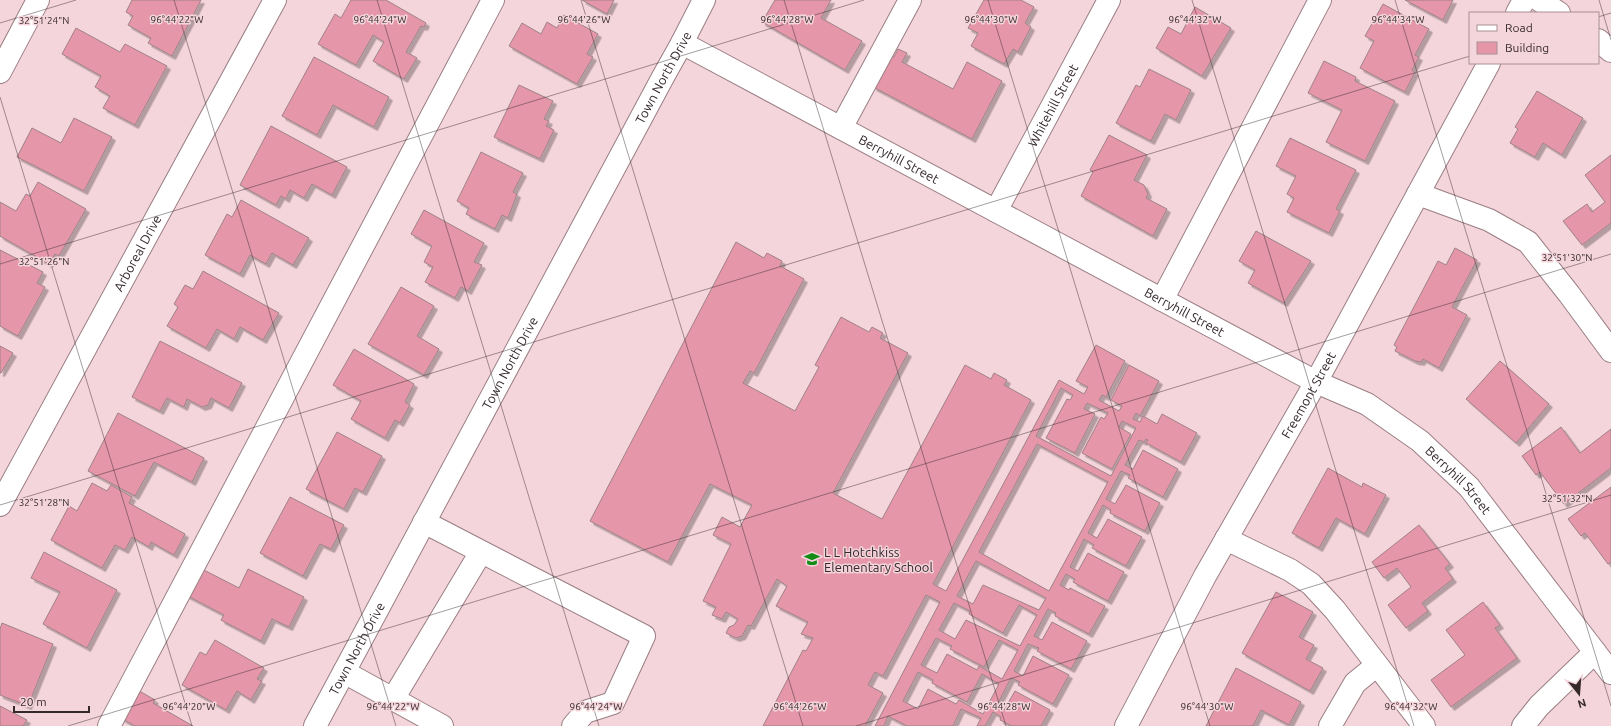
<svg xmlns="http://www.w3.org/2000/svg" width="1611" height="726" viewBox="0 0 1611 726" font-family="Ubuntu,sans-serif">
  <defs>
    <filter id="shadow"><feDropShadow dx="3.5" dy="3.5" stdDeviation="0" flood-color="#0004"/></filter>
  </defs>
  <rect width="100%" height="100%" fill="#f4d5db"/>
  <path fill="#e596a8" stroke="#9e8287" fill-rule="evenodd" filter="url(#shadow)" d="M132 0H201L172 56 148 43 151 38 128 25 133 16 126 12Z
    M351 0H386L426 23 424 27 421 26 406 52 417 58 404 79 373 61 384 42 373 35 356 65 318 44 335 14 341 18Z
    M582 0H614L607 14Z
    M775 0H831L821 18 862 41 845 70 762 22Z
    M984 0H1021L1034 7 1025 23 1031 27 1018 52 1013 49 1004 64 971 46 978 33 968 28Z
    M1405 0H1453L1443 20Z
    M1383 4 1429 29 1415 55 1419 57 1412 70 1415 72 1405 92 1360 68 1374 41 1365 36Z
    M1195 7 1231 28 1202 76 1156 48 1168 27 1181 34Z
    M564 15 598 34 587 54 593 57 577 84 509 46 522 23 541 34 547 22 557 28Z
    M76 28 120 52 125 44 167 66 135 125 103 108 110 96 95 87 101 76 62 54Z
    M898 49 907 53 902 62 953 89 967 62 1002 81 972 139 873 87 890 55 894 57Z
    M314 57 389 97 374 127 333 105 317 135 282 116Z
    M1324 61 1356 77 1355 81 1395 101 1365 161 1326 142 1342 110 1308 93Z
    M1149 69 1191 90 1176 120 1165 114 1151 141 1116 123 1136 85 1140 87Z
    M519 85 553 101 544 119 549 121 546 126 554 130 540 159 494 137Z
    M1537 91 1583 118 1562 155 1543 143 1535 157 1510 143 1518 129 1515 127Z
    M74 118 112 137 84 191 17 157 32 128 61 143Z
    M271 126 347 167 332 195 312 184 304 198 290 190 286 199 281 196 276 205 240 185Z
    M1109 135 1147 155 1134 180 1144 185 1148 194 1146 198 1167 209 1153 236 1081 196 1093 172 1090 170Z
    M1290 138 1356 170 1336 209 1340 211 1329 233 1287 212 1294 198 1287 194 1296 176 1276 166Z
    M481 152 523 173 513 192 517 194 508 218 502 215 495 229 466 214 469 208 457 201Z
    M1611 155V223L1582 245 1563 221 1587 204 1592 212 1605 202 1585 175Z
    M38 182 86 209 59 256 55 254 49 264 0 236V202L16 211 26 194 30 196Z
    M241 200 309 238 293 265 272 253 266 264 250 255 240 274 205 255 227 214 232 217Z
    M424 210 484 243 474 262 482 265 468 291 461 287 455 298 425 282 433 267 424 262 432 246 411 234Z
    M1256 231 1311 261 1284 303 1248 283 1255 270 1239 261Z
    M736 242 764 258 767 253 782 261 780 266 804 279 754 373 750 371 743 383 795 411 819 367 815 365 841 317 869 332 872 327 883 333 880 338 908 353 833 493 882 519 965 365 991 379 994 373 1007 380 1004 385 1031 400 933 584 946 591 1059 380 1084 394 1088 387 1076 381 1096 345 1125 361 1106 397 1102 395 1099 400 1119 411 1122 406 1111 400 1129 365 1159 381 1140 416 1136 413 1133 419 1140 422 1143 416 1157 424 1162 414 1197 433 1181 462 1146 443 1148 440 1146 439 1144 442 1139 440 1125 465 1133 469 1143 450 1178 469 1163 497 1128 478 1130 475 1121 471 1106 499 1115 504 1126 485 1160 503 1145 531 1110 513 1111 510 1103 505 1088 533 1097 538 1108 519 1142 537 1126 566 1092 548 1094 545 1084 539 1070 567 1078 571 1088 553 1124 572 1108 601 1073 582 1075 579 1066 574 1060 585 1069 590 1070 588 1105 606 1089 634 1055 616 1056 613 1048 609 1034 636 1042 640 1052 622 1087 641 1071 669 1037 651 1039 648 1028 644 1014 671 1023 676 1033 656 1069 675 1053 704 1018 685 1020 682 1011 678 997 705 1004 710 1015 691 1050 710 1041 726H1012L1000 720 1001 717 993 712 985 726H977L981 718 961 709 953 726H907L888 716 884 726H875L940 602 926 595 883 676 875 672 868 685 883 693 865 726H763L803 650 806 651 813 638 801 634 808 622 776 606 787 586 777 579 751 626 748 625 742 636 736 638 726 633 729 627 734 625 738 619 726 612 722 619 712 615 716 607 703 601 731 544 713 535 722 517 740 527 752 505 710 484 668 562 590 521ZM1061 388 1073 395 1070 400 1067 399 1046 438 1075 453 1095 414 1084 409 1087 403 1108 413 1104 419 1101 417 1082 453 1112 469 1131 434 1119 427 1122 421 1136 428 1111 476 1036 436ZM1037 444 1108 482 1049 591 979 552ZM976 561 1046 598 1039 610 983 585 973 604 957 596ZM954 603 970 611 969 614 1003 633 1019 605 1037 615 1020 646 966 620 955 639 939 630ZM936 638 952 646 950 649 984 667 999 640 1018 650 1002 679 979 666 977 670 947 654 937 673 921 665ZM918 672 933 680 932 683 967 702 982 674 999 684 983 714 959 700 956 704 928 689 918 709 903 701Z
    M1455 248 1477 260 1452 307 1467 315 1439 368 1423 359 1421 362 1415 361 1395 351 1397 347 1394 345 1438 261 1446 265Z
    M0 250 43 272 37 283 45 287 18 336 0 326Z
    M203 271 279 313 263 340 240 327 234 339 217 329 206 348 167 326 178 307 174 304 185 285 193 289Z
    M401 287 434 306 417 336 439 349 424 375 368 344Z
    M160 341 242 383 229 408 211 398 208 405 202 407 187 399 184 407 167 398 160 411 132 397Z
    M0 346 13 353 1 373H0Z
    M354 349 414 384 405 402 410 405 400 423 395 420 385 438 351 419 361 401 333 385Z
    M1500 361 1549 404 1516 443 1466 399Z
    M118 413 204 458 192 482 154 462 135 496 88 471Z
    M1561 427 1580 453 1611 429V468L1564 504 1540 472 1536 475 1522 456Z
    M337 432 382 456 363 492 355 488 344 509 306 489Z
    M1328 468 1362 487 1363 483 1386 495 1365 534 1336 518 1319 548 1292 533Z
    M92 483 107 491 111 485 132 497 129 503 185 534 174 555 151 542 149 547 132 537 125 550 115 545 102 568 51 540 69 506 77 511Z
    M1611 487V562L1608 564 1585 533 1581 536 1568 519Z
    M290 497 344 525 331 549 320 544 303 576 260 553Z
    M1419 525 1450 564 1445 568 1453 579 1422 603 1428 611 1406 628 1388 605 1411 587 1397 568 1384 578 1372 562Z
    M44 552 117 590 87 648 43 624 60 592 31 578Z
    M196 566 239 588 248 569 304 597 289 627 272 619 261 641 221 620 224 615 182 593Z
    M1276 592 1313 612 1299 637 1314 645 1306 659 1323 668 1310 691 1242 653Z
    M1483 602 1500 625 1495 628 1517 658 1451 707 1431 680 1465 655 1446 630Z
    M2 623 53 644 28 706 0 695V629Z
    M215 640 264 668 257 679 262 681 251 700 237 691 226 710 182 685 200 652 206 655Z
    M1236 668 1301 702 1289 725 1261 710 1253 726H1206Z
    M136 689 155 700 153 703 193 726H135L119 717Z
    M0 706 27 720 23 726H0Z"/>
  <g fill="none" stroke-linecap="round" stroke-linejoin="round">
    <defs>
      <g id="minor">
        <path d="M1539 0 1559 13"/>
        <path d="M1517 13 1524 0"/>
        <path d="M1598 40 1611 51"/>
        <path id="s1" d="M682 43 1316 382 1367 404 1420 441 1469 487 1611 673"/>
        <path d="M0 72 38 0"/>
        <path d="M841 128 910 0"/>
        <path d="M1418 194 1489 220 1528 242 1569 294 1611 351"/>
        <path id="s2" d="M996 211 1109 0"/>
        <path d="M1162 300 1320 0"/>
        <path id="s3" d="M0 505 275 0"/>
        <path d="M424 522 644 636 613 703 585 712 573 726"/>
        <path d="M1226 539 1290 570 1311 584 1335 610 1424 726"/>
        <path d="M344 672 442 726"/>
        <path d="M393 699 481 552"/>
        <path d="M109 726 493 0"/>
        <path id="s4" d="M315 726 663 77 682 43 704 0"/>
        <path id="s5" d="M1126 726 1205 576 1316 382 1489 63"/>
        <path d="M1330 726 1355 683 1377 665"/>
        <path d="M1523 726 1539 706 1595 652"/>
      </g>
    </defs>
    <use href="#minor" stroke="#9a7e84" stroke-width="24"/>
    <use href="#minor" stroke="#fff" stroke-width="22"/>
  </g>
  <path fill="none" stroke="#35292c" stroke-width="1" stroke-opacity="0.45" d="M174 0 396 726M377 0 599 726M581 0 803 726M784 0 1006 726M988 0 1210 726M1192 0 1414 726M1395 0 1611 706M1599 0 1611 40M1598 17 1611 13M0 23 76 0M0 97 192 726M0 264 864 0M0 505 1470 56M68 726 1611 254M856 726 1611 495"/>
  <defs>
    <symbol id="school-bare" viewBox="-9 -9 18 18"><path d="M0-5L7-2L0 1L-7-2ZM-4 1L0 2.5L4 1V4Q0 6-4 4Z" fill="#128c15" stroke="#f4d5db" stroke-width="2.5" paint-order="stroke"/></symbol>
  </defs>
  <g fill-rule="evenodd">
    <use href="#school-bare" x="801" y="548" width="22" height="22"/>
  </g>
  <g text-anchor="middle" stroke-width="3" stroke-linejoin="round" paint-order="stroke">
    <g font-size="13" fill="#35292c" stroke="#f4d5db">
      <text dy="5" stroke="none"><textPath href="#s4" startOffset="736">Town North Drive</textPath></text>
      <text dy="5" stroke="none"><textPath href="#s2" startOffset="120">Whitehill Street</textPath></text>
      <text dy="5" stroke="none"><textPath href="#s1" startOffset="246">Berryhill Street</textPath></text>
      <text dy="5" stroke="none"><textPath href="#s3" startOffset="287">Arboreal Drive</textPath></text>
      <text dy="5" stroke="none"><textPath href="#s1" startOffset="570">Berryhill Street</textPath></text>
      <text dy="5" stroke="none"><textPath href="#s4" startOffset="412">Town North Drive</textPath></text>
      <text dy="5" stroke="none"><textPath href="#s5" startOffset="378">Freemont Street</textPath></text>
      <text dy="5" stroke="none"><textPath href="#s1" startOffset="894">Berryhill Street</textPath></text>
      <text dy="5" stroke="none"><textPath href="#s4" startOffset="88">Town North Drive</textPath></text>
    </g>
    <g font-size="13" fill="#35292c" stroke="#f4d5db" text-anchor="start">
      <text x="824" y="557">L L Hotchkiss<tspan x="824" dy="15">Elementary School</tspan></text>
    </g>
  </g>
  <g font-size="10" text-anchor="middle" fill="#35292c" stroke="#f4d5db" stroke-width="3" stroke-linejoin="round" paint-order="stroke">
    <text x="177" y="23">96°44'22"W</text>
    <text x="380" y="23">96°44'24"W</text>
    <text x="584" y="23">96°44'26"W</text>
    <text x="787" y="23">96°44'28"W</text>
    <text x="991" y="23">96°44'30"W</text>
    <text x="1195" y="23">96°44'32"W</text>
    <text x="1398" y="23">96°44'34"W</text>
    <text x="44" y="24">32°51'24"N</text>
    <text x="1567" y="261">32°51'30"N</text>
    <text x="44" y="265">32°51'26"N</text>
    <text x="1567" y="502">32°51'32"N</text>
    <text x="44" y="506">32°51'28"N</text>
    <text x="189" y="710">96°44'20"W</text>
    <text x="393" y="710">96°44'22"W</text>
    <text x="596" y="710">96°44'24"W</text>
    <text x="800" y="710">96°44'26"W</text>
    <text x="1004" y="710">96°44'28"W</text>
    <text x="1207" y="710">96°44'30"W</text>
    <text x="1411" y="710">96°44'32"W</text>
  </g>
  <rect x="1469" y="12" width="130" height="52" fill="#f4d5db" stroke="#a89095"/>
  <rect x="1477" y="25" width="20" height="6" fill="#ffffff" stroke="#a89095"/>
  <text x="1505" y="32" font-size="12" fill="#35292c">Road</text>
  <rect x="1477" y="42" width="20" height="12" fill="#e596a8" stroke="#a89095"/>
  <text x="1505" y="52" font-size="12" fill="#35292c">Building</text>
  <g transform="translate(1579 694) rotate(163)" stroke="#f4d5db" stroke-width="3" paint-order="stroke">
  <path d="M0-3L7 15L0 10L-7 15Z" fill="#35292c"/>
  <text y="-6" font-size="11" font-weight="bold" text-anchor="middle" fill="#35292c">N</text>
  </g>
  <path d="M14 706v6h75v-6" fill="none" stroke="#35292c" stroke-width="2"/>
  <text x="20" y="706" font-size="12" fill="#35292c" stroke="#f4d5db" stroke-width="3" paint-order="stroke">20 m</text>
</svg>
